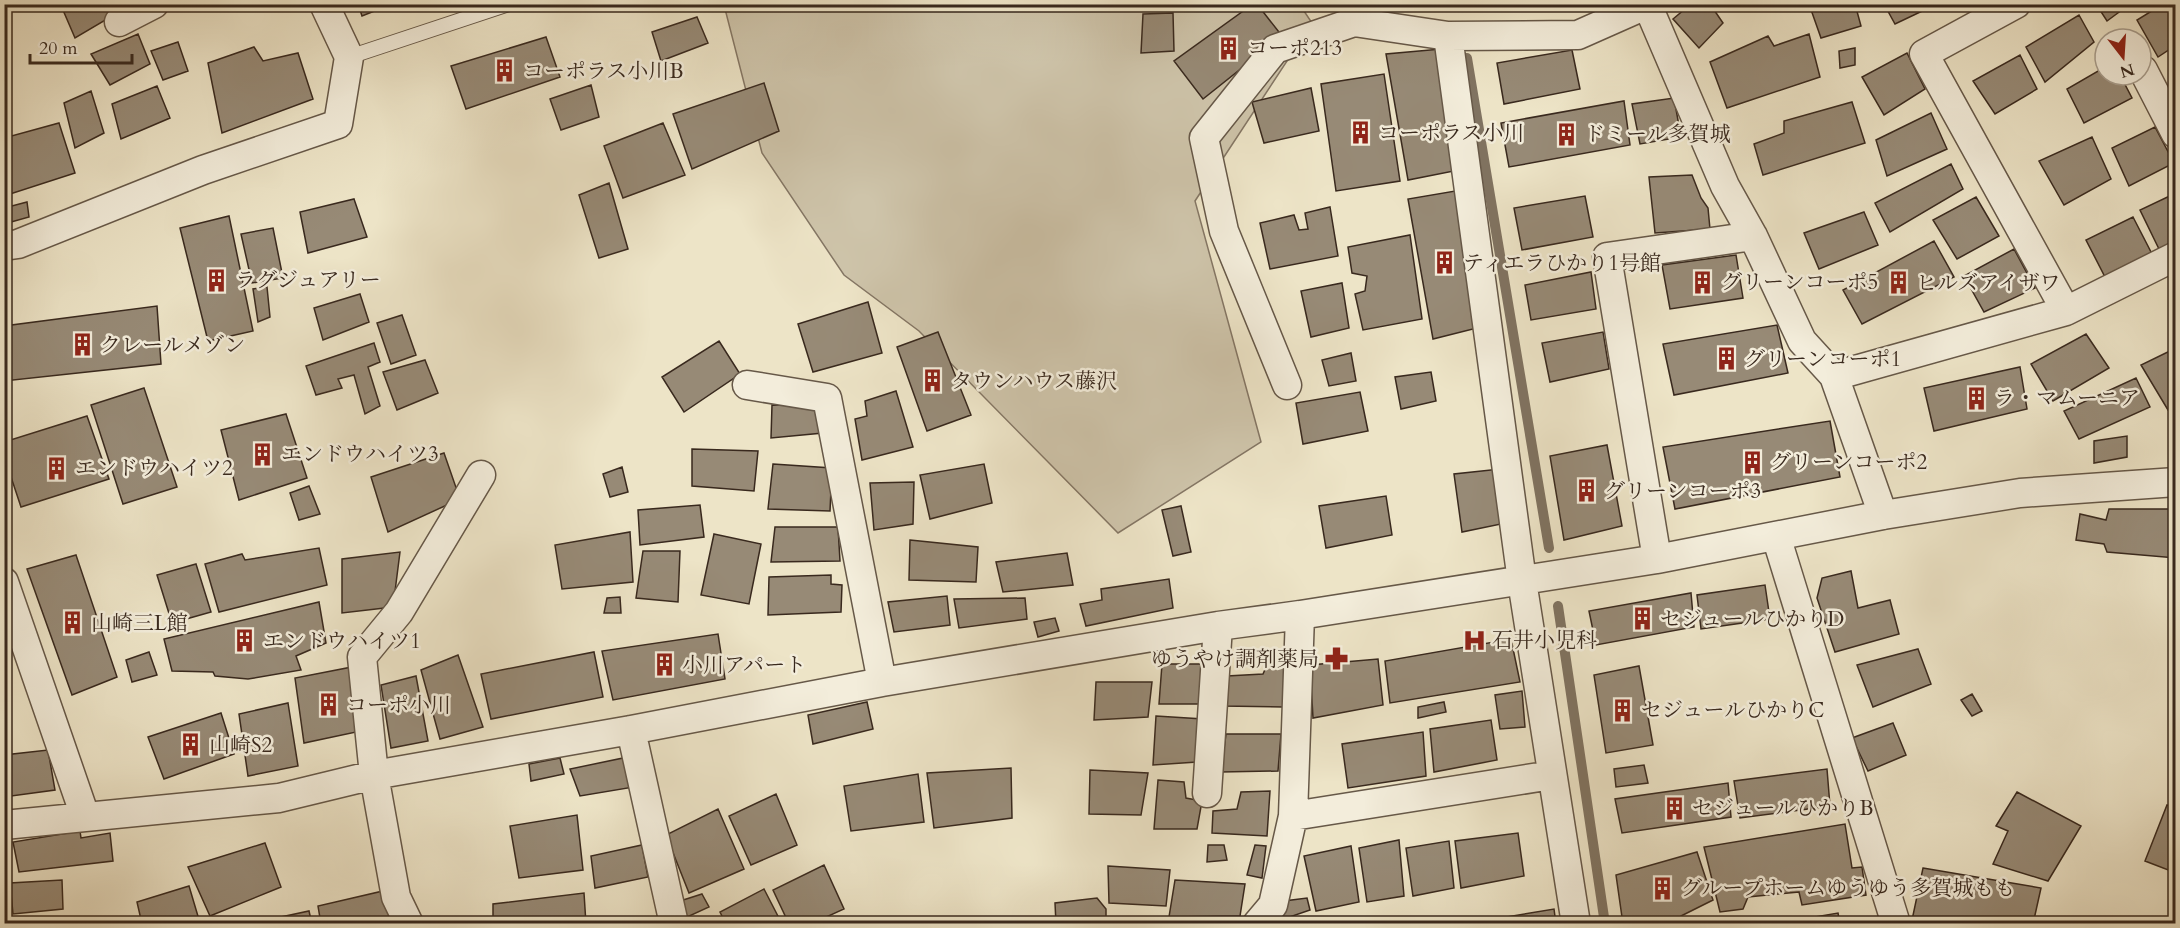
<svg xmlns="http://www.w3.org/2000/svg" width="2180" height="928" viewBox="0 0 2180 928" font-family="Cardo,'Noto Serif JP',serif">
  <rect width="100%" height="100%" fill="#ede4c7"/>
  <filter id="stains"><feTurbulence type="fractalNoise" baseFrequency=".00333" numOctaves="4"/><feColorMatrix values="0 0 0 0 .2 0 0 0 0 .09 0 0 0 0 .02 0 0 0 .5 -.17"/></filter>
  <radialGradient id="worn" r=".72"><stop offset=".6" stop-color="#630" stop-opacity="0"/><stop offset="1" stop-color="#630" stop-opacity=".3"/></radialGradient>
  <path fill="#cec4aa" stroke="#847664" stroke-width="1.5" d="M724 5H1300L1312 23 1195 201 1261 442 1118 533 919 331 844 275 762 153Z"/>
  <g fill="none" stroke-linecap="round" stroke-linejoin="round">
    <path stroke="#807361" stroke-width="10" d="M1467 58 1549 548
      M1558 606 1605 924"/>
  </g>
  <path fill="#978a76" stroke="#39291e" stroke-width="1.5" d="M75 4H115L119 12 75 38 63 10Z
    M358 4H392L362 16Z
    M1253 4H1257L1282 36 1203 99 1174 61Z
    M1691 4H1710L1723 23 1699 48 1673 19Z
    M1809 4H1855L1861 26 1821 38Z
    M1884 4H1937L1895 24Z
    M2096 4H2130L2107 21Z
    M2163 4H2176V45L2158 57 2137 20Z
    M1173 13 1174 51 1141 53 1143 14Z
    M2079 15 2094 42 2045 82 2026 47Z
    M697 17 708 43 661 61 652 32Z
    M138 34 150 64 110 85 91 54Z
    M1809 34 1820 77 1727 108 1710 62 1768 36 1774 46Z
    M546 37 560 77 466 109 451 66Z
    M178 42 188 71 163 80 151 51Z
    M254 47 263 61 298 53 313 99 222 133 208 63Z
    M1855 48V65L1840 68 1839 51Z
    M1441 49 1459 170 1408 180 1386 54Z
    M1572 50 1580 89 1504 104 1497 63Z
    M1907 53 1925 89 1884 115 1862 77Z
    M2020 55 2037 89 1995 114 1973 81Z
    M2105 67V75H2120L2132 98 2084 123 2067 89Z
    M1384 74 1400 181 1336 191 1321 84Z
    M764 83 779 131 692 169 673 114Z
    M591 85 599 117 561 130 550 99Z
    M157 86 170 118 121 139 112 104Z
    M1311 88 1319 131 1264 143 1252 102Z
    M91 91 104 133 75 148 64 103Z
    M1674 98 1681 137 1640 144 1632 104Z
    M1624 101 1630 145 1509 167 1501 123Z
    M1852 102 1865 143 1763 175 1754 144 1784 133V121Z
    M1931 113 1947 149 1887 176 1876 140Z
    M59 123 75 173 4 196V138Z
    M663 123 685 175 623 198 604 146Z
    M2155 127 2174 163 2129 186 2112 148Z
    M2092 137 2111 179 2064 205 2039 161Z
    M1951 164 1963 189 1890 232 1875 203Z
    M1692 175 1701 198 1708 208 1710 229 1655 233 1649 177Z
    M609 183 628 249 599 258 579 195Z
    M1461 190 1481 327 1433 339 1408 199Z
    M2176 193V241L2159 249 2140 210Z
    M1585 196 1593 237 1522 250 1514 208Z
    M1976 197 1999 236 1957 259 1933 220Z
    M354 199 367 237 308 253 300 212Z
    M27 202 29 217 4 224V208Z
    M1330 207 1338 256 1270 269 1260 223 1294 215 1299 230 1308 229 1305 213Z
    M1864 212 1878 245 1819 269 1804 233Z
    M229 216 253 331 208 341 180 228Z
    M2133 217 2152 254 2105 277 2086 240Z
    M273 228 283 278 252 283 241 234Z
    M1410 235 1422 319 1363 330 1355 294 1365 291 1367 276 1352 273 1348 247Z
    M1934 241 1954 277 1862 324 1843 290Z
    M2014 249 2035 288 1984 312 1964 276Z
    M1736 255 1743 298 1670 309 1662 265Z
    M1591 272 1596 309 1531 320 1525 285Z
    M1342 283 1349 328 1311 337 1301 291Z
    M267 287 270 317 258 322 253 289Z
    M360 294 369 322 323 340 314 308Z
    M868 302 882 353 813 372 798 324Z
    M157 306 161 364 4 381V326Z
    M402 315 416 355 391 364 377 323Z
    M1777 325 1788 373 1674 395 1663 344Z
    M938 332 971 415 927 431 897 347Z
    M1603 332 1609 369 1550 382 1542 343Z
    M2086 334 2109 368 2053 401 2031 364Z
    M719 341 740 374 684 412 662 377Z
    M374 343 380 362 368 367 380 406 365 414 354 375 338 379 342 388 316 395 306 366Z
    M2176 348V406L2168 410 2141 365Z
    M1351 353 1356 381 1329 386 1322 360Z
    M425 360 438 393 397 410 383 372Z
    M2020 367 2027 409 1934 431 1924 388Z
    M1431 372 1436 401 1401 409 1395 377Z
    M2136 378 2150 407 2079 439 2064 411Z
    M144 388 177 487 123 504 91 405Z
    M896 391 913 447 862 460 855 419 867 416 865 401Z
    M1360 392 1368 431 1303 444 1296 403Z
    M772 405 820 406 823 433 771 438Z
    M286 414 307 478 239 500 221 430Z
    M87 416 109 479 21 507 4 456V442Z
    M1830 421 1840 477 1675 509 1663 447Z
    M2127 436V457L2094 463V441Z
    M1607 445 1622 526 1564 540 1550 456Z
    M692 449 758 451 754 491 692 486Z
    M444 453 460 499 388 532 371 477Z
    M773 464 832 468 830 511 768 509Z
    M984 464 992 503 930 519 920 475Z
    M622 467 628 492 610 497 603 474Z
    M1500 469 1506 523 1462 532 1454 474Z
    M914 482 913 524 874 530 870 483Z
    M309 486 320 514 299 520 290 493Z
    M1386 496 1392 535 1326 548 1319 506Z
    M700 505 704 537 640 545 638 510Z
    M1181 506 1191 552 1173 556 1162 510Z
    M2109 509H2176V558L2107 552 2104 544 2076 540 2080 514 2106 520Z
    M775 527H838L840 561 771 562Z
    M630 532 633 582 562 589 555 545Z
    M714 534 761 544 749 604 701 595Z
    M910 540 978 547 976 582 909 580Z
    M319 548 327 585 219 612 205 564 242 554 245 560Z
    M643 551H680L678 602 636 598Z
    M400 552 393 607 342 613V559Z
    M1067 553 1073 585 1003 592 996 562Z
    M76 555 117 677 72 695 27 569Z
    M196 564 211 612 172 623 157 575Z
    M1851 571 1858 608 1890 600 1899 634 1835 652 1817 598 1822 578Z
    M831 575V584L842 585 841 612 768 615 769 577Z
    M1169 579 1173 608 1086 626 1080 604 1102 600 1101 589Z
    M1765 585 1770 619 1701 629 1697 595Z
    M1691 593 1694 627 1596 645 1589 611Z
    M947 596 950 625 894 632 888 602Z
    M620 597 621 613H604L607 598Z
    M1025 598 1027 619 959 628 954 599Z
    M319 602 326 643 296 656 301 670 248 679 215 676 213 672 172 671 164 639Z
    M1055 618 1059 631 1038 637 1034 622Z
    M718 634 725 679 613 700 602 651Z
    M1511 639 1520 682 1390 703 1385 661Z
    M1918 649 1931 684 1873 707 1857 665Z
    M149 652 157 675 132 682 126 660Z
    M594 652 603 697 491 719 481 674Z
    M458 655 483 727 440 739 421 670Z
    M1378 659 1383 705 1313 718 1310 665Z
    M1162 664H1208L1203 704H1159Z
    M1267 665 1288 667 1283 707 1222 706 1227 676 1263 674Z
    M1639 666 1653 745 1606 753 1594 675Z
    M352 667 361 731 304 743 295 678Z
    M416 676 428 741 391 748 381 685Z
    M1096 682H1152L1148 717 1094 720Z
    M1522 691 1525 727 1500 729 1495 695Z
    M1972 694 1982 711 1972 716 1961 700Z
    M867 702 873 729 813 744 808 715Z
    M1444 702 1446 712 1418 718V707Z
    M288 703 298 766 248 776 239 714Z
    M221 713 234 754 164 779 148 737Z
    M1156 716 1203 719 1197 762 1153 765Z
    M1491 720 1497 760 1434 772 1430 729Z
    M1893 723 1906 755 1868 771 1852 738Z
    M1423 732 1426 776 1348 788 1342 744Z
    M1226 734H1281L1278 771 1221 772Z
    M48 750 55 790 4 797V755Z
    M628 757 634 787 580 796 570 769Z
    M560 758 564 774 531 781 529 764Z
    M1644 765 1648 783 1616 787 1614 769Z
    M1011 768 1012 818 934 828 927 773Z
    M1827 769 1830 806 1740 818 1734 781Z
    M1090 770 1148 773 1141 815 1089 814Z
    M918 774 924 822 851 831 844 786Z
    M1158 780 1184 782 1186 798 1202 801 1197 829H1154Z
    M1728 783 1731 817 1622 833 1615 799Z
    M1270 791 1267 836 1212 833 1213 811 1237 809 1241 792Z
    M2017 792 2081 826 2048 881 1993 864 2008 831 1996 826Z
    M776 794 797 845 751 865 729 816Z
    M2167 805 2176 808V873L2145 861Z
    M718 809 744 869 689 893 666 835Z
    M577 815 583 870 519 878 510 826Z
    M1845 824 1852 868 1862 867 1866 895 1802 905 1799 892 1748 897 1743 909 1720 912 1704 847Z
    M80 831 81 838 110 833 113 861 19 872 13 842Z
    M1518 833 1524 876 1461 888 1455 841Z
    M1399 840 1404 896 1367 902 1359 848Z
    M1449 841 1454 888 1413 896 1406 848Z
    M265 843 281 887 210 916 188 867Z
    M642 845 648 877 595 888 591 856Z
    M1208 845H1224L1227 860 1207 862Z
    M1255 845 1266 846 1262 878 1247 875Z
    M1351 846 1359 902 1316 911 1304 856Z
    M1697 852 1713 900 1681 916 1682 924H1623L1616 875Z
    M824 865 844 909 811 924H789L773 890Z
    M1108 866 1170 870 1166 906 1109 903Z
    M1923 868 2041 888 2033 924H1940L1912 920Z
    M62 880 63 909 13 914 10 883Z
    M1175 880 1245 884 1240 916 1169 917Z
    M189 886 200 923 142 924 137 902Z
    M764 889 782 924H726L720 912Z
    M383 891 393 924H321L318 906Z
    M584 893 586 924H493V904Z
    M702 894 709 907 685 918 680 901Z
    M1097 898 1106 909V924H1056L1055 903Z
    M1307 898 1310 910 1281 920 1284 901Z
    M1554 909 1556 924H1501L1500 918Z
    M309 911 312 924H248Z
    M1838 913 1840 924H1774Z
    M1338 919V924H1315Z"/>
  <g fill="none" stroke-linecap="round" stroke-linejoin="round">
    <defs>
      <path id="service" d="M349 57 509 4"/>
      <path id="minor" d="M1647 4 1725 186 1753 236 1802 341 1834 376 1883 515
        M2016 4 1924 54 2066 311
        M119 22 154 4
        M1448 36 1522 581 1576 924
        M2143 70 2176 134
        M4 246 18 244 203 170 338 124 349 57 324 4
        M1834 376 2066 311 2176 256
        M747 385 827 398 882 682
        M1287 385 1224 231 1204 138 1275 49 1354 22 1448 36 1578 35 1648 4
        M1776 536 1896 924
        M1657 559 1607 257 1753 236
        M4 582 85 816
        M631 730 674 924
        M1207 793 1218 626
        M1293 816 1552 775
        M4 825 279 798 374 775 631 730 882 682 1218 626 1300 615 1657 559 1883 515 2020 493 2176 482
        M409 924 396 897 374 775 362 657 399 612 481 475
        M1257 924 1273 905 1293 816 1300 615"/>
    </defs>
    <use href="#service" stroke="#665848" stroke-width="16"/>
    <use href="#minor" stroke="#665848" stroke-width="31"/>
    <use href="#service" stroke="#f3eddb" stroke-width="14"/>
    <use href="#minor" stroke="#f3eddb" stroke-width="28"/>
  </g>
  <defs>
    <symbol id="building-bare" viewBox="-9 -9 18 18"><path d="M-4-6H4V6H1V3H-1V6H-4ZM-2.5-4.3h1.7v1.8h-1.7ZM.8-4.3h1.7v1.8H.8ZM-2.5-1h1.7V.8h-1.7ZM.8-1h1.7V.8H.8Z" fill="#8f2418" stroke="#f3eddb" stroke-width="2.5" paint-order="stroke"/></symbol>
    <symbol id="hospital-bare" viewBox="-9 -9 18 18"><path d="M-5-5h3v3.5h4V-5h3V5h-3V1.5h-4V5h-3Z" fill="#8f2418" stroke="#f3eddb" stroke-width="2.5" paint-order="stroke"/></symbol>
    <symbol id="pharmacy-bare" viewBox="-9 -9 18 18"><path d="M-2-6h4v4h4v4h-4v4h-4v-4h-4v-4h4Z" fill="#8f2418" stroke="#f3eddb" stroke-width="2.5" paint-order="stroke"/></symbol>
  </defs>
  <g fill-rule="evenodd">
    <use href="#building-bare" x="1212" y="32" width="33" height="33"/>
    <use href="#building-bare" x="488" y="54" width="33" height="33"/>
    <use href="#building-bare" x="1344" y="116" width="33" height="33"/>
    <use href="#building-bare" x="1550" y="118" width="33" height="33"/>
    <use href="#building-bare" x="1428" y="246" width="33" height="33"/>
    <use href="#building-bare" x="200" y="264" width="33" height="33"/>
    <use href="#building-bare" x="1686" y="266" width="33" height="33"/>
    <use href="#building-bare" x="1882" y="266" width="33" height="33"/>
    <use href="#building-bare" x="66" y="328" width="33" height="33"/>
    <use href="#building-bare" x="1710" y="342" width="33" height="33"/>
    <use href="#building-bare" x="916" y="364" width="33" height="33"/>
    <use href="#building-bare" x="1960" y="382" width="33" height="33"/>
    <use href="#building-bare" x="246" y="438" width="33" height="33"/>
    <use href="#building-bare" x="1736" y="446" width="33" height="33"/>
    <use href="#building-bare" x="40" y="452" width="33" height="33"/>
    <use href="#building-bare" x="1570" y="474" width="33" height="33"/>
    <use href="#building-bare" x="1626" y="602" width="33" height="33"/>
    <use href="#building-bare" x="56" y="606" width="33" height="33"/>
    <use href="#hospital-bare" x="1458" y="624" width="33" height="33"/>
    <use href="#building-bare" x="228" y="624" width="33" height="33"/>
    <use href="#pharmacy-bare" x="1320" y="642" width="33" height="33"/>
    <use href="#building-bare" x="648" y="648" width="33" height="33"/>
    <use href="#building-bare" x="312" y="688" width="33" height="33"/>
    <use href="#building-bare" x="1606" y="694" width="33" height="33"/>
    <use href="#building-bare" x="174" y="728" width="33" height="33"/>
    <use href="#building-bare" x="1658" y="792" width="33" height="33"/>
    <use href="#building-bare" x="1646" y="872" width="33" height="33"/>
  </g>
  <g text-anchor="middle" stroke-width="5" stroke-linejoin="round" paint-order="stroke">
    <g font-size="21" fill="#39291e" stroke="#f3eddb" text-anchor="start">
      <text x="1247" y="55">コーポ213</text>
      <text x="523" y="78">コーポラス小川B</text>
      <text x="1378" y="140">コーポラス小川</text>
      <text x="1584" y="141">ドミール多賀城</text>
      <text x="1463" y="270">ティエラひかり1号館</text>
      <text x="235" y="287">ラグジュアリー</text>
      <text x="1721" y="289">グリーンコーポ5</text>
      <text x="1916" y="290">ヒルズアイザワ</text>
      <text x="100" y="352">クレールメゾン</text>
      <text x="1744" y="366">グリーンコーポ1</text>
      <text x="951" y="388">タウンハウス藤沢</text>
      <text x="1994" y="405">ラ・マムーニア</text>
      <text x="281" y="461">エンドウハイツ3</text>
      <text x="1770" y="469">グリーンコーポ2</text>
      <text x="75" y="475">エンドウハイツ2</text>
      <text x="1604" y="498">グリーンコーポ3</text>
      <text x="1660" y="626">セジュールひかりD</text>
      <text x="91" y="630">山崎三L館</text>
      <text x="1492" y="647">石井小児科</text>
      <text x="263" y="648">エンドウハイツ1</text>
      <text x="1319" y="666" text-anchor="end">ゆうやけ調剤薬局</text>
      <text x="682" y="672">小川アパート</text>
      <text x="346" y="712">コーポ小川</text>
      <text x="1641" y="717">セジュールひかりC</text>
      <text x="209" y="752">山崎S2</text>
      <text x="1692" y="815">セジュールひかりB</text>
      <text x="1681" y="895">グループホームゆうゆう多賀城もも</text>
    </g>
  </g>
  <rect width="2180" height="928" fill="none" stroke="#ede4c7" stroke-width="24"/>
  <rect x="6" y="6" width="2168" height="916" fill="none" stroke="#39291e" stroke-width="3"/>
  <rect x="12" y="12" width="2156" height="904" fill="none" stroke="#39291e" stroke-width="1.5"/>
  <g transform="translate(2123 57) rotate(163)"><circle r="28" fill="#f3eddb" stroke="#a99f8f" stroke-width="1.5"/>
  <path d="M0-4.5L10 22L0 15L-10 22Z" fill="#8f2418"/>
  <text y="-9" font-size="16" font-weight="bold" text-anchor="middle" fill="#39291e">N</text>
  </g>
  <path d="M30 54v9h102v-9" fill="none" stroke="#39291e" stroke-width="3"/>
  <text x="39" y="54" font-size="18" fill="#39291e" stroke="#f3eddb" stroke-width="4.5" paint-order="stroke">20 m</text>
  <rect width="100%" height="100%" filter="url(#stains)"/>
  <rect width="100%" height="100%" fill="url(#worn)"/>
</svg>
